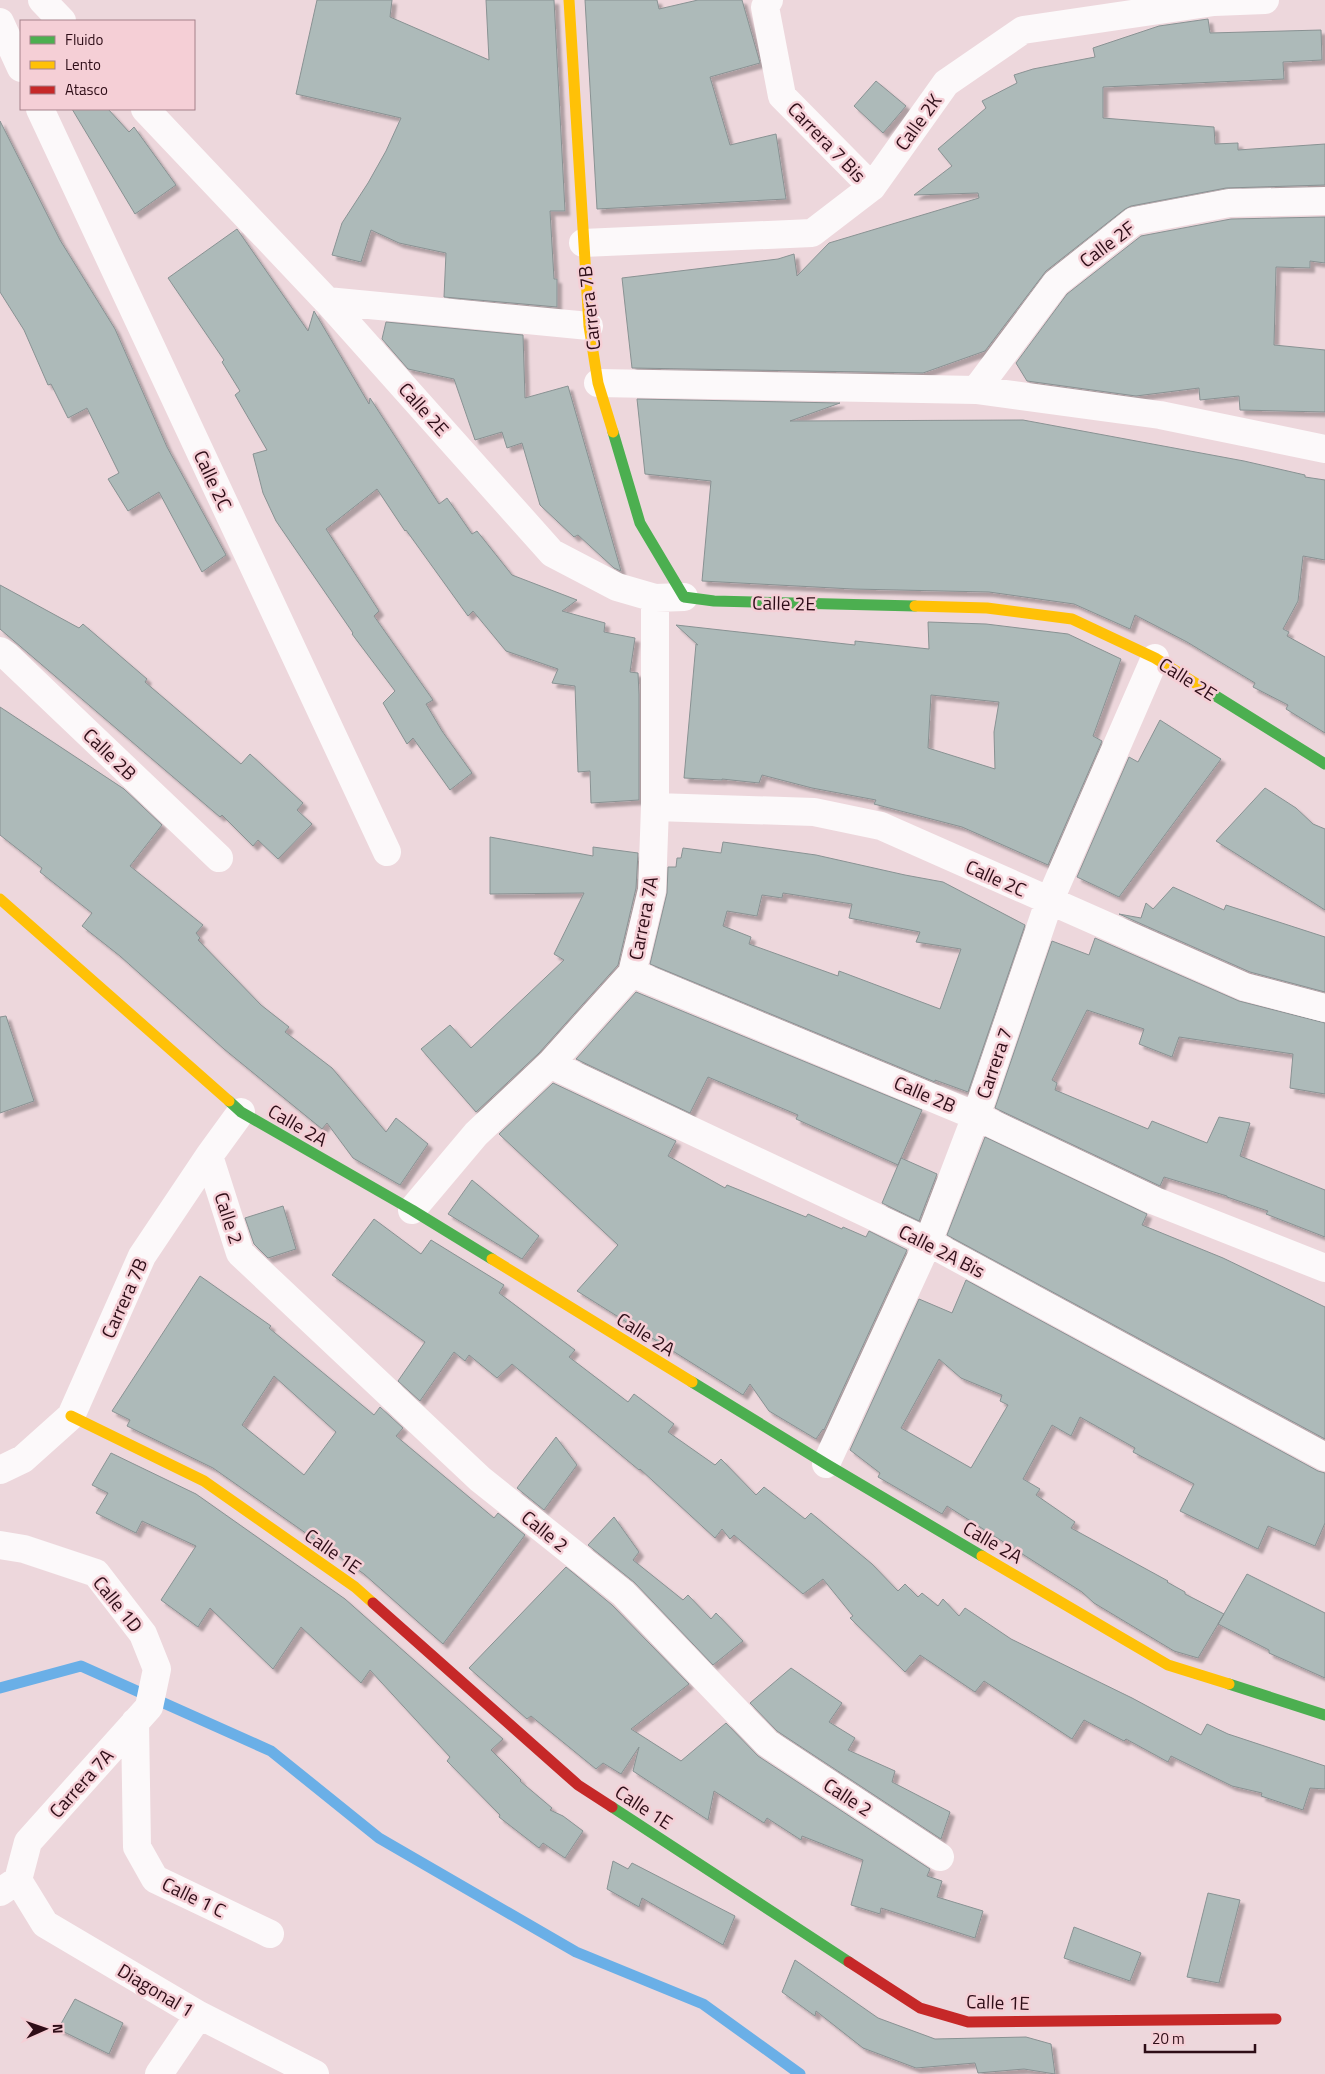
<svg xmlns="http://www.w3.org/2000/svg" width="1325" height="2074" viewBox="0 0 1325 2074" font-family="'Titillium Web',sans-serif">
  <defs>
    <filter id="shadow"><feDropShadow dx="4.5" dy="4.5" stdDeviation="1" flood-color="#0004"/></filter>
  </defs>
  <rect width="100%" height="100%" fill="#edd7dc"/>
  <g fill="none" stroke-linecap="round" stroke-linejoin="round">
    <path stroke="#6aafe7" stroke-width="11" d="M0 1688 81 1666 271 1751 379 1838 576 1952 703 2004 800 2074"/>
  </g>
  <path fill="#adbab9" stroke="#899293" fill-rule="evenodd" filter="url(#shadow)" d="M317 0H392L390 17 489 60 486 0H554L565 211H550L554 279H557V307L444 297 446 253 399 243 371 230 361 262 332 255 342 223 368 183 386 151 401 118 296 94Z
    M585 0H657L659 9 698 0H742L760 63 710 77 730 145 776 134 786 199 597 209Z
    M1208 19 1210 33 1321 30 1322 60 1283 62 1284 79 1103 87V118L1214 127 1215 144 1238 143V150L1325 144V185L1226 188 1131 206 1125 209 1046 271 985 351 923 373 632 368 622 278 778 259 794 254 797 276 829 243 979 198 978 193 914 195 952 166 938 149 986 108 982 101 1017 83 1014 75 1033 69 1095 57 1093 48 1159 26Z
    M876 81 906 106 883 133 854 106Z
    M72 109H108L129 132 134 127 176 185 135 214Z
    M0 121 60 240 115 329 167 447 226 555 202 572 159 492 128 511 108 479 119 473 87 408 68 418 51 384 48 385 24 330 0 292Z
    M1325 217V263L1310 261V268L1276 267 1274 345 1325 350V412L1240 410 1239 396 1200 400 1199 388 1136 396 1027 381 1016 363 1067 294 1141 236 1231 219Z
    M237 229 308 331 314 311 369 404 370 398 439 504 447 498 472 534 477 531 512 575 577 600 562 611 605 623 604 632 635 638 630 672 638 673 639 694V800L591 803 590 771 578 772 575 686 552 683 558 669 506 651 473 611 468 616 406 530 405 531 377 489 326 529 379 611 374 616 433 700 426 704 442 731 472 773 450 790 413 738 407 744 383 703 395 691 352 634 353 633 276 521 263 493 253 454 267 450 235 395 240 391 222 362 224 360 168 278Z
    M386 322 523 335 525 398 568 386 621 571 614 568 578 535 574 537 540 505 522 443 507 448 502 432 475 440 454 379 408 369 382 339Z
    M637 399 840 403 790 421 1023 420 1244 461 1305 475V477L1325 480V560L1303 556 1298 601 1283 629 1289 632 1287 636 1325 657V733L1286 709 1288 705 1253 687 1255 683 1187 642 1135 615 1130 629 1074 604 989 592 853 589 702 581 711 481 645 474Z
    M0 585 79 628 83 624 147 679 145 682 241 764 250 754 303 803 297 810 312 824 278 859 258 840 253 846 222 815 220 817 0 629Z
    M928 622 986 624 1068 634 1121 659 1093 736 1102 741 1048 865 962 827 874 804 876 800 812 788 762 775 759 783 722 779V780L684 778 696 644 698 645 676 625 855 645V641L929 649ZM931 695 999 702 994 732 995 769 928 748Z
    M0 707 124 789 162 825 130 866 203 925 196 933 200 938 198 940 261 1005 289 1027 285 1032 332 1068 386 1132 396 1118 428 1144 400 1185 353 1158 327 1123 322 1129 224 1049 120 956 82 926 92 913 40 872 42 868 0 835Z
    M1160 720 1221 759 1119 897 1077 877 1129 757 1138 762Z
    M1265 788 1296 808 1313 824 1325 829V910L1216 841Z
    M490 837 593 856V847L638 853 636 888 618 965 539 1053 476 1112 421 1049 450 1025 471 1048 564 960 554 954 584 893 490 894Z
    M723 842 816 855 905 875 943 882 1025 925 968 1092 935 1080V1082L650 964 667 893 668 867H676L677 858H681L683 848 721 853ZM783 893 852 904 849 918 920 932 916 942 961 949 940 1009 839 971 838 976 749 944 751 937 723 926 727 911 757 916 762 895 782 898Z
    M1173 887 1224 910 1226 905 1325 937V992L1250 972 1119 914 1141 918 1146 903 1153 909Z
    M1095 938 1239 1001 1325 1023V1094L1290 1088 1293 1054 1179 1037 1172 1057 1139 1044 1144 1029 1087 1010 1052 1080 1057 1083 1055 1090 1148 1129 1152 1121 1207 1143 1219 1117 1250 1123 1240 1156 1325 1190V1237L1266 1214 1268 1211 1227 1197V1196L1164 1177 1160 1186 995 1108 1052 941 1089 955Z
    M636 992 922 1110 898 1165 796 1119 798 1115 708 1077 690 1113 576 1059Z
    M6 1016 34 1101 0 1113V1017Z
    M553 1083 676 1141 668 1156 725 1188 727 1185 806 1217 808 1214 842 1229 843 1227 866 1237 869 1231 907 1250 824 1430 823 1429 816 1439 769 1411 750 1384 743 1395 577 1291 618 1245 499 1134Z
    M985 1137 1147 1214 1142 1225 1223 1258 1325 1307V1439L947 1235Z
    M901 1158 937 1174 919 1221 882 1203Z
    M472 1180 539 1236 522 1259 448 1214Z
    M283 1206 296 1249 268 1258 254 1244 245 1218Z
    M374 1219 421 1254 431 1240 504 1285 499 1293 575 1350 569 1357 628 1402 634 1394 674 1424 668 1432 715 1465 721 1459 756 1495 764 1487 805 1519 811 1513 872 1564 898 1591 905 1584 918 1597 922 1593 938 1606 943 1599 959 1616 965 1608 1011 1639 1132 1698 1201 1735 1207 1724 1228 1734 1325 1766V1789L1310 1788 1303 1810 1261 1796 1262 1793 1232 1786 1171 1756 1168 1762 1126 1739 1124 1741 1084 1720 1072 1739 984 1681 975 1692 920 1655 905 1672 850 1618 853 1616 823 1579 803 1594 734 1535 730 1539 722 1529 715 1538 640 1469 639 1470 512 1364 497 1378 469 1355 465 1361 454 1352 420 1401 398 1381 425 1342 332 1275Z
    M200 1276 271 1326 269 1328 374 1415 380 1407 403 1428 396 1436 494 1518 498 1513 525 1535 443 1644 364 1574 213 1468 127 1426 130 1420 112 1411ZM274 1376 336 1432 304 1475 242 1425Z
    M966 1280 1318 1471 1325 1473V1523L1315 1546 1268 1526 1258 1549 1180 1511 1194 1484 1133 1452 1135 1448 1080 1417 1071 1436 1052 1425 1023 1479 1040 1489 1036 1495 1075 1522 1071 1528 1168 1581 1167 1582 1185 1592V1594L1224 1614 1198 1658 1174 1651 1094 1603 1082 1592 947 1506 942 1514 878 1477 880 1473 850 1450 919 1299 952 1313ZM939 1359 961 1378 1002 1395 1000 1401 1008 1405 971 1468 901 1428Z
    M556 1437 577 1465 544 1510 517 1488Z
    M111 1453 196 1494 345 1599 503 1739 491 1750 521 1780 520 1781 552 1808 550 1810 563 1816 583 1831 565 1858 543 1843 539 1848 499 1817 500 1815 447 1761 450 1757 370 1670 361 1683 301 1627 273 1669 210 1608 198 1627 161 1600 196 1546 142 1521 136 1533 96 1513 108 1493 92 1485Z
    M614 1517 639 1552 633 1560 683 1600 688 1595 711 1619 716 1613 743 1641 713 1665 634 1582 588 1545Z
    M566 1567 612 1605 689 1684 631 1729 681 1761 726 1723 758 1756 930 1869 927 1876 942 1881 937 1897 983 1911 975 1938 881 1908 880 1914 851 1905 863 1860 802 1836 801 1840 767 1818 764 1823 714 1791 708 1820 633 1771 639 1747 621 1774 603 1763 596 1769 531 1716 527 1719 469 1668Z
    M1247 1574 1325 1613V1678L1269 1653V1650L1218 1624Z
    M791 1668 842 1703 829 1722 855 1738 848 1750 895 1771 892 1782 950 1812 941 1839 777 1731 750 1703Z
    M613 1861 628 1869 632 1863 735 1916 723 1945 642 1898 639 1907 607 1889Z
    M1208 1893 1240 1900 1219 1983 1187 1977Z
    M1074 1927 1141 1953 1130 1981 1064 1958Z
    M795 1960 878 2018 935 2039 1026 2037 1051 2044 1055 2074 1024 2069 978 2073 975 2063 916 2068 863 2048 816 2011 815 2016 782 1992Z
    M75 1999 123 2023 109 2054 58 2029Z"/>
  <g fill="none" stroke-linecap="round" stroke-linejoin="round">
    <path stroke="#fcf9fa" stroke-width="28" d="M42 0 62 21
      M769 0 765 7 782 96 872 187
      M0 22 21 68
      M40 109 387 852
      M145 109 327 301 552 553 617 587 655 598 684 597
      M583 243 812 233 872 187 946 83 1023 30 1214 2 1265 0
      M327 301 589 326
      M598 383 976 390 1160 415 1325 449
      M976 390 1056 283 1134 221 1229 203 1325 201
      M0 651 7 656 219 858
      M655 807 814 812 881 826 1245 987 1325 1008
      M632 973 976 1116 1155 1201 1325 1268
      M550 1064 928 1242 1325 1457
      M209 1156 240 1253 480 1479 623 1593 767 1743 940 1857
      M412 1210 476 1134 550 1064 632 973 652 890 655 807V598
      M826 1464 928 1242 976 1116 1049 902 1155 658
      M0 1470 23 1459 71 1416 142 1256 209 1156 241 1112
      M0 1545 24 1549 96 1573 143 1634 157 1669 149 1707 28 1842 18 1880 0 1892
      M135 1722 137 1847 155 1879 270 1934
      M18 1880 45 1924 199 2015 315 2074
      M159 2074 199 2015"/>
    <path stroke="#4caf50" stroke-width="11" d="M613 432 640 523 684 597 714 601 915 606
      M1203 688 1325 764
      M229 1101 241 1112 412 1210 492 1259
      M692 1382 826 1464 982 1556
      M1229 1684 1325 1715
      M612 1807 849 1962"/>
    <path stroke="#ffc107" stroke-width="11" d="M569 0 589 326 598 383 613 432
      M915 606 987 608 1072 619 1155 658 1203 688
      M0 899 229 1101
      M492 1259 692 1382
      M71 1416 204 1481 355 1587 373 1603
      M982 1556 1168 1665 1229 1684"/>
    <path stroke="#c62828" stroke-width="11" d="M373 1603 578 1785 612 1807
      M849 1962 920 2008 968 2022 1276 2019"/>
  </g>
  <g text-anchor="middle" stroke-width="5" stroke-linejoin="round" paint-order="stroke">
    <g font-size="19" fill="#2e0d17" stroke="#f5cfd6">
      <text transform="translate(918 122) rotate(-54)" y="7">Calle 2K</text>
      <text transform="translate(827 142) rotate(46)" y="7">Carrera 7 Bis</text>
      <text transform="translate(1107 244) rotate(-37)" y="7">Calle 2F</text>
      <text transform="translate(589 308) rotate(-96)" y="7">Carrera 7B</text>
      <text transform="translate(424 409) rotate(48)" y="7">Calle 2E</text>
      <text transform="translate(213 480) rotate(65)" y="7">Calle 2C</text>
      <text transform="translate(784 603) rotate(1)" y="7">Calle 2E</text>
      <text transform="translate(1188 679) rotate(32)" y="7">Calle 2E</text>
      <text transform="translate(110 754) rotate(44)" y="7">Calle 2B</text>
      <text transform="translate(996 878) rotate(24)" y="7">Calle 2C</text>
      <text transform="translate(643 918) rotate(-79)" y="7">Carrera 7A</text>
      <text transform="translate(994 1063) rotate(-71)" y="7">Carrera 7</text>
      <text transform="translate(925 1094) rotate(23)" y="7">Calle 2B</text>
      <text transform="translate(298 1125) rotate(30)" y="7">Calle 2A</text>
      <text transform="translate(229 1218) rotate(72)" y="7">Calle 2</text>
      <text transform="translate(942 1251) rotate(27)" y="7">Calle 2A Bis</text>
      <text transform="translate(124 1298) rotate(-66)" y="7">Carrera 7B</text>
      <text transform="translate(646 1334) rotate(32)" y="7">Calle 2A</text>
      <text transform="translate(545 1531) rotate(39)" y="7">Calle 2</text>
      <text transform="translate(993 1542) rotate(30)" y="7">Calle 2A</text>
      <text transform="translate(333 1551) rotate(35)" y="7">Calle 1E</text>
      <text transform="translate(118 1604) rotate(51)" y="7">Calle 1D</text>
      <text transform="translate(81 1783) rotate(-48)" y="7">Carrera 7A</text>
      <text transform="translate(848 1797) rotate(33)" y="7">Calle 2</text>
      <text transform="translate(644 1807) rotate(33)" y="7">Calle 1E</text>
      <text transform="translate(194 1897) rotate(26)" y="7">Calle 1 C</text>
      <text transform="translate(156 1990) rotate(31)" y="7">Diagonal 1</text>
      <text transform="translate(998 2002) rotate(2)" y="7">Calle 1E</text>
    </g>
  </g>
  <rect x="20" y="20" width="175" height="90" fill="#f5cfd6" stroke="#a5818a"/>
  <rect x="30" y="36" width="25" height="8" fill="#4caf50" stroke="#a5818a"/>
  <text x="65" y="45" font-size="15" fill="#2e0d17">Fluido</text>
  <rect x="30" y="61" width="25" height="8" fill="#ffc107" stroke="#a5818a"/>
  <text x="65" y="70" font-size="15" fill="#2e0d17">Lento</text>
  <rect x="30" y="86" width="25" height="8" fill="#c62828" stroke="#a5818a"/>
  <text x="65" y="95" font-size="15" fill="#2e0d17">Atasco</text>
  <g transform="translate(45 2029) rotate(88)" stroke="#f5cfd6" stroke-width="4" paint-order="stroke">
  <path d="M0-4L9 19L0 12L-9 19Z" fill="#2e0d17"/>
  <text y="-8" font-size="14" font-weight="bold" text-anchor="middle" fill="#2e0d17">N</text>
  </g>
  <path d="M1145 2044v8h110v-8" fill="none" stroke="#2e0d17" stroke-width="2.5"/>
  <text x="1152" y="2044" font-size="15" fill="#2e0d17" stroke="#f5cfd6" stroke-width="4" paint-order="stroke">20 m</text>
</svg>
